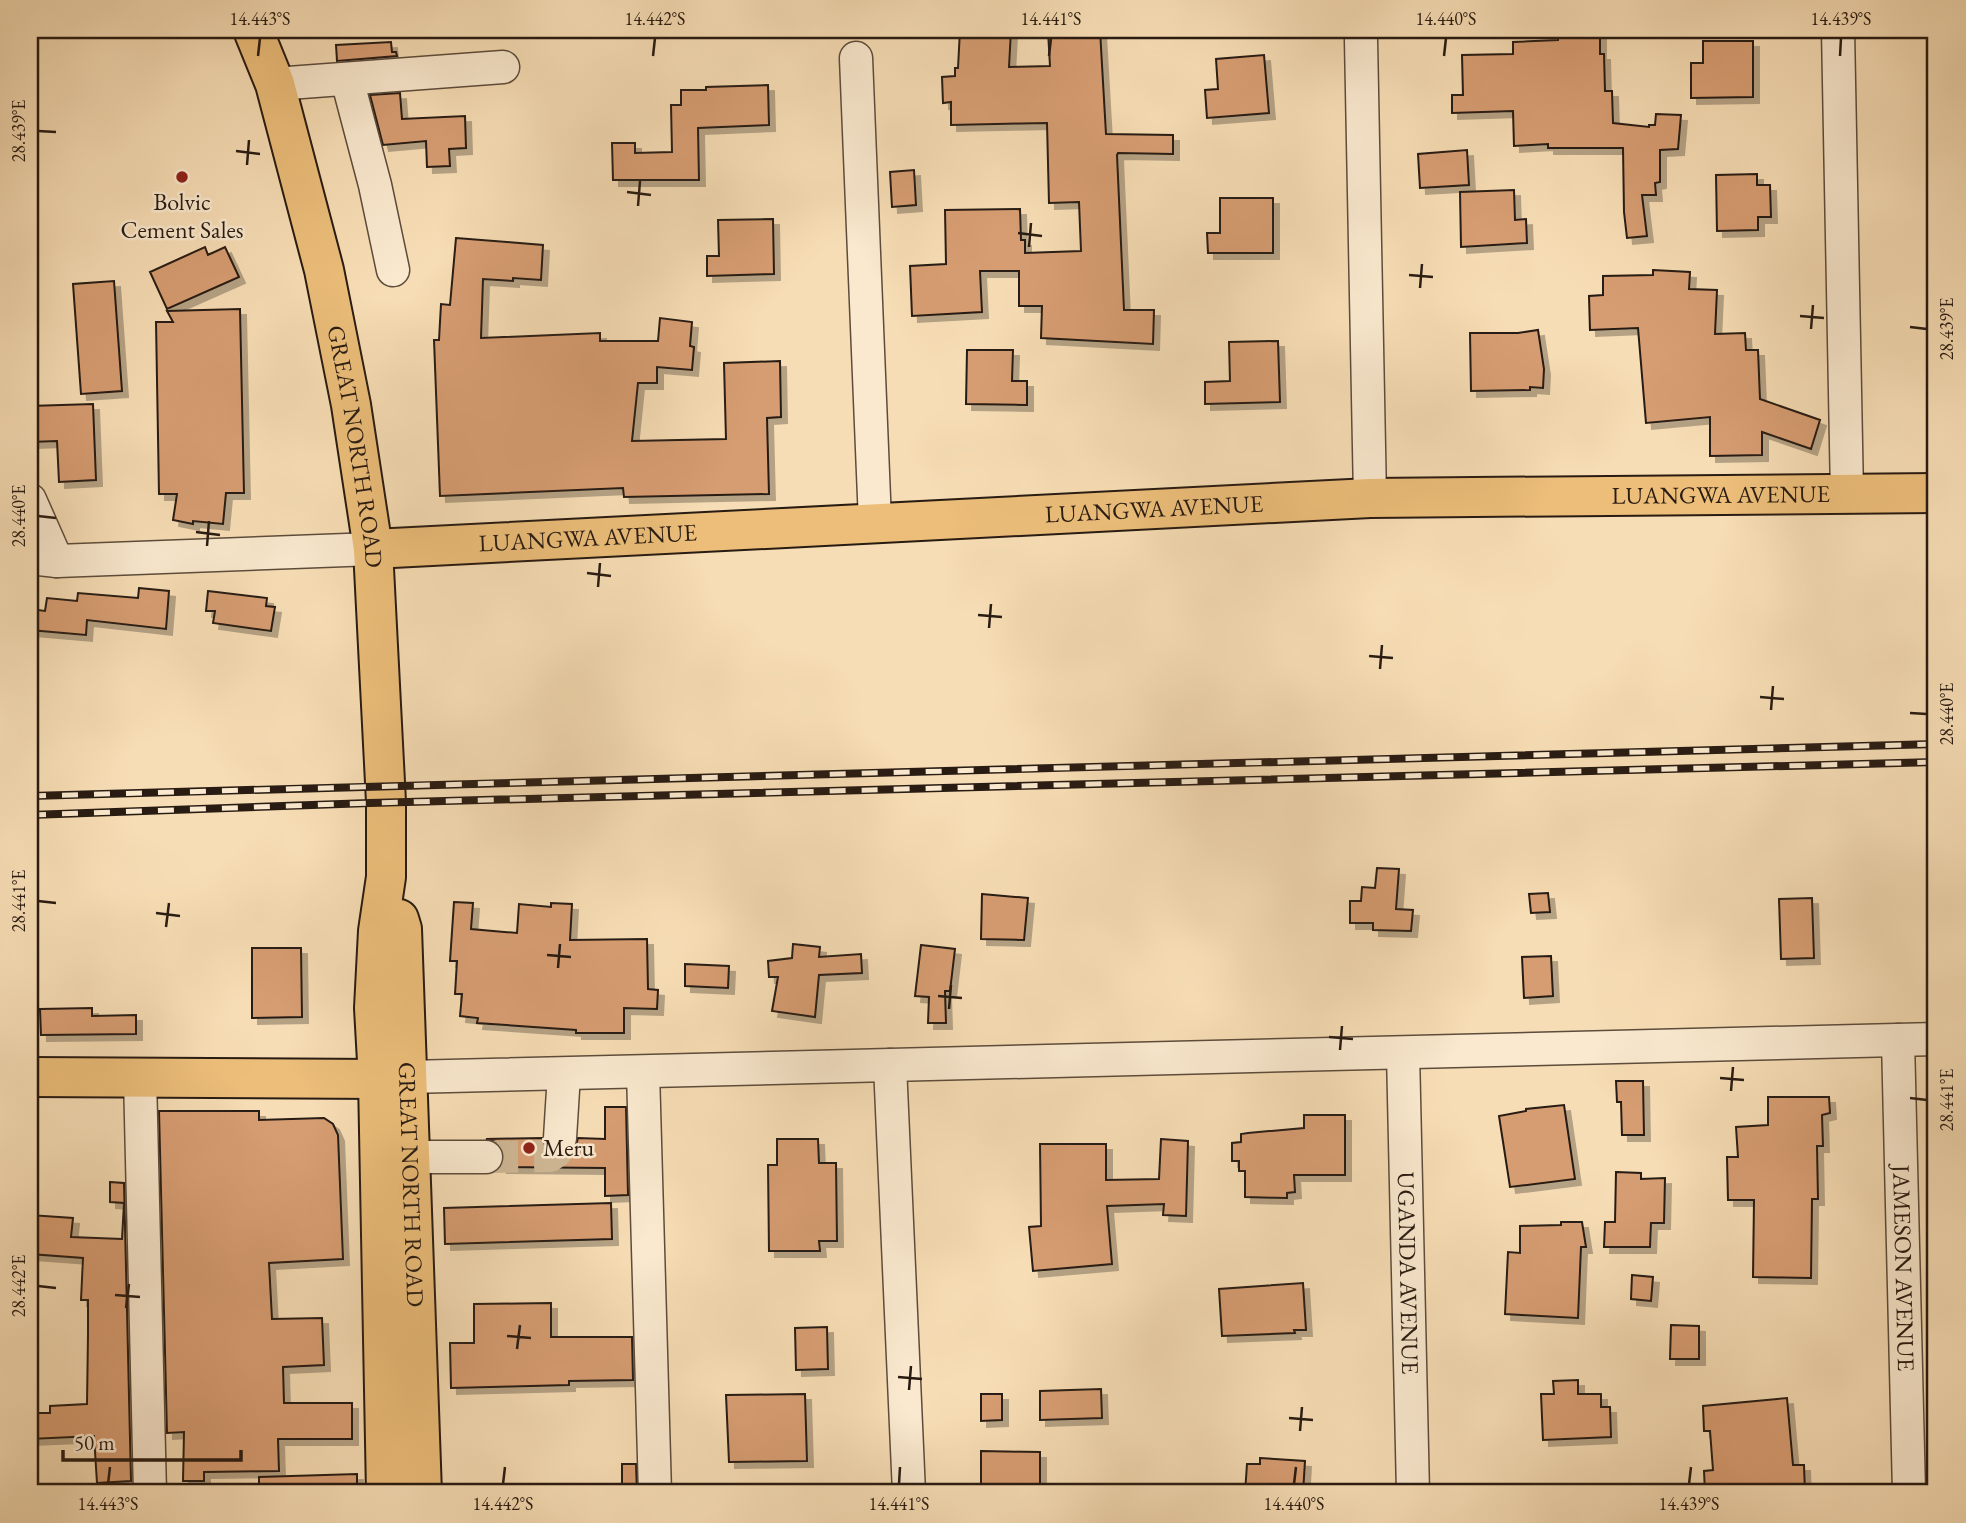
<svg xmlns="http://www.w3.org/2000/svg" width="1966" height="1523" viewBox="0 0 1966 1523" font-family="'EB Garamond',serif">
  <defs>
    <filter id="shadow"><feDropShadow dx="6" dy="6" stdDeviation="0" flood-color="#0004"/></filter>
  </defs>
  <rect width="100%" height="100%" fill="#f7ddb5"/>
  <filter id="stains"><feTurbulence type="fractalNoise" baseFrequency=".00286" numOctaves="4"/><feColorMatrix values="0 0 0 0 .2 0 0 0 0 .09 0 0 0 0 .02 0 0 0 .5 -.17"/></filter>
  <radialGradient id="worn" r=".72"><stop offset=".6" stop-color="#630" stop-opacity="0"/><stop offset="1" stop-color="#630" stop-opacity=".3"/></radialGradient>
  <path fill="#c0c08b" stroke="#746e4e" stroke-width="2" d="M368 30H456L371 38Z"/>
  <path fill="#d79d72" stroke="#281b12" stroke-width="2" filter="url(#shadow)" d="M960 30H1011L1009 67 1050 66 1048 31 1100 30 1106 134 1173 135V154L1118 153 1117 155 1124 310H1154L1153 344 1041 338 1042 306H1019V271H980L982 312 912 316 910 266 946 264 945 210 1020 209 1021 240H1025V253L1081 251 1079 202 1049 203 1047 123 951 125V102L943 103 942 77 955 76V68H958Z
    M1558 30H1600V54H1604L1605 91H1612L1613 123 1649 127V125H1655L1656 114 1681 115 1678 149 1660 150V182L1655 183 1656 195H1642L1647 236 1627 238 1624 212 1623 148H1548V144L1514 146 1513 111 1452 113V95H1463L1462 55 1513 54V42L1558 40Z
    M1703 41H1753V97L1691 98V63H1703Z
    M391 42 392 52H396L397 56 337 61 336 45Z
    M1264 55 1269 113 1207 118 1205 90 1218 89 1216 59Z
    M768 85 769 125 698 128 699 180H613L612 143H635V153L672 152 671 105H681V90H706V87Z
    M400 93 402 119 465 116 466 148 449 149 450 166 427 167 426 141 383 145 370 95Z
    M1467 150 1469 185 1420 188 1418 154Z
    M914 170 916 205 892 207 890 172Z
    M1757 174V185H1770L1771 217H1758V230L1717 231 1716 175Z
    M1514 190 1515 220 1526 219 1527 243 1461 247 1460 192Z
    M1220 198H1273V253H1208L1207 233H1220Z
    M773 219 774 274 707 276V256H719L718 220Z
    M456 238 543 245 541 280 513 278V281L483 279 481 338 600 333V341H658L660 318 692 322 690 346 694 347 692 370 657 367V383H638L632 441 726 439 724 363 780 361 781 417 767 418 769 494 624 497 623 488 440 496 434 340H439L441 304 450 305Z
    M205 247 208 255 225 247 239 277 167 309 150 272Z
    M1653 270 1690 272 1689 289 1717 290 1715 334 1745 333 1746 350H1758L1760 399 1820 420 1811 449 1762 432V455L1710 456V417L1646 423 1638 328 1590 330 1589 296 1603 295V276L1653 275Z
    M114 281 122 391 81 394 73 284Z
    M240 309 244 493H226L223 524 193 521V524L173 520 177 494H159L156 322H173L167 311Z
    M1538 330 1544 369 1543 388 1530 387V390L1471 391 1470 333H1518Z
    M1278 341 1280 402 1205 404V382L1230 381 1229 342Z
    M967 350H1013L1012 381H1027V405L966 404Z
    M93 404 96 480 59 482 57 441 30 442V406Z
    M139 588 169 591 166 629 87 620 86 635 30 630V609L45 611 47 598 77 601 78 593 138 598Z
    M208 591 267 598 266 606 275 607 271 631 213 623 215 611H206Z
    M1377 868 1399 869 1396 909 1413 910 1411 931 1373 930V923H1350V901H1361L1362 887 1375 888Z
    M1548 893 1550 912 1531 913 1529 894Z
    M982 894 1028 898 1024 940 981 939Z
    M1812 898 1814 958 1781 959 1779 899Z
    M454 902 473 903 471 929 517 933 519 904 551 907V903L572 904 570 940 647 939 648 989 658 990 657 1009 624 1008V1033H576V1030L477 1023 478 1018 460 1016 462 994H455L457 961H450Z
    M793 944 820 947 819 957 861 954 862 973 819 975 815 1017 772 1011 778 977H769L768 961 792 958Z
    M921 945 955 949 950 991H945L946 1023H928L929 997 915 996Z
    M252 948H301L302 1017 252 1018Z
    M1551 956 1553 996 1524 998 1522 957Z
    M685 964 729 966 728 988 685 986Z
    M92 1008V1016L136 1015V1034L41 1035 40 1009Z
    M1616 1081H1643L1644 1135H1622L1621 1102H1617Z
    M1768 1097H1829L1830 1113 1822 1115 1823 1146H1817L1818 1199H1812L1811 1278 1753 1277 1754 1200H1728L1727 1157H1738L1736 1127 1768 1125Z
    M1564 1105 1575 1179 1510 1187 1499 1116 1526 1111V1109Z
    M605 1107H626L628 1195 605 1196V1168L501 1167 504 1158 502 1148 496 1142 486 1139 542 1138 544 1147 550 1154 560 1156 568 1155 575 1149 578 1138 605 1139Z
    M159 1111H259V1120L324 1118 333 1124 338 1135 343 1259 269 1263 272 1319 322 1318 324 1365 283 1367 284 1403H352V1439H278L279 1471 204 1472V1481H183L184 1432 167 1433Z
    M1304 1115H1345V1175H1294L1295 1192 1287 1193V1198L1245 1197V1171H1239V1161H1232V1143L1241 1142V1134L1248 1133 1304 1128Z
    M777 1139H818L819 1163H836L837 1241H819L820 1251H769L768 1165H777Z
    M1161 1139 1188 1141 1186 1216 1163 1215 1164 1204 1107 1206 1112 1264 1033 1271 1029 1227 1041 1226 1040 1144H1106V1180L1159 1179Z
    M1616 1172 1641 1173V1179L1665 1178 1664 1223H1651L1650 1247H1604L1605 1222H1615Z
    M110 1182 124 1183 131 1481 97 1483 94 1436 30 1439V1413H50V1406L87 1404 88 1334V1300H81L83 1258 30 1254V1215L73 1218 71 1237 122 1239 124 1203 110 1202Z
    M611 1203 612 1239 445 1244 444 1208Z
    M1561 1222H1582L1586 1247H1581L1578 1318 1505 1314 1508 1252 1520 1253V1226L1561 1225Z
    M1632 1275 1653 1277 1651 1301 1631 1299Z
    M1303 1283 1306 1330H1294L1295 1333 1222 1336 1219 1289Z
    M551 1303V1337H632L633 1380 569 1381V1385L451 1388 450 1343H474V1304Z
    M1671 1325 1699 1326V1359H1670Z
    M827 1327 828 1369 796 1370 795 1328Z
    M1578 1380V1394H1601V1407H1610L1611 1437 1543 1440 1541 1394H1554L1553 1381Z
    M1101 1389 1102 1418 1040 1420V1391Z
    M805 1394 807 1461 729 1462 726 1395Z
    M981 1394H1002V1420L981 1421Z
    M1787 1398 1793 1465H1804L1805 1493H1705L1704 1471 1713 1470 1710 1431H1704L1703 1406Z
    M981 1451 1040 1452V1485L981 1484Z
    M1260 1458 1305 1461 1303 1493H1245L1247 1464H1260Z
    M622 1464H636L637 1493H622Z
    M357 1474V1493H259V1477Z"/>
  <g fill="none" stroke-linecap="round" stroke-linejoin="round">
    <path stroke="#ceb694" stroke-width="32" stroke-dasharray="32 16" stroke-linecap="butt" d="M486 1157 550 1156 556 1152 560 1138"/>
    <defs>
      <g id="minor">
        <path d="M1838 30 1847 495"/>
        <path d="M1361 40 1370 498"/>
        <path d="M856 58 875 522"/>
        <path d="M347 79 375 185 393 270"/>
        <path d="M275 84 503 67"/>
        <path d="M30 500 57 561"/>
        <path d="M30 558 57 561 373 549"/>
        <path id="s1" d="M1898 1040 1909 1493"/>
        <path id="s2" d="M1403 1053 1413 1493"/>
        <path d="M890 1065 909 1493"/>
        <path d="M643 1072 655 1493"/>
        <path d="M140 1077 150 1493"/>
        <path d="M408 1077 1936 1039"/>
        <path d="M560 1138 564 1074"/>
        <path d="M411 1157H486"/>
      </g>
      <g id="major">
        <path id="s3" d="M373 549 1370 498 1936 493"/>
        <path d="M30 1077 378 1079"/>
      </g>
      <g id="highway">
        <path id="s4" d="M253 30 275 84 324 270 351 405 373 549 386 802V877L378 931 374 1008 378 1079 386 1493"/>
        <path id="s5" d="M399 919 402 929 422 1493"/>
      </g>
    </defs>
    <use href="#minor" stroke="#5c4c3b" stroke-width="35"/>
    <use href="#major" stroke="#281b12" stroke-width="42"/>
    <use href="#highway" stroke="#281b12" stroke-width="42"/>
    <use href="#minor" stroke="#fae9cf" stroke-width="32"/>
    <use href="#major" stroke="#ecbe7a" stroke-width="38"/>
    <use href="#highway" stroke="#ecbe7a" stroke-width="38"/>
    <defs>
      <path id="rail" d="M30 796 1936 744
        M30 815 370 803 1936 762"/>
    </defs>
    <use href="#rail" stroke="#281b12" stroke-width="8"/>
    <use href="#rail" stroke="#fae9cf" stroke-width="5" stroke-dasharray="16" stroke-linecap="butt"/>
  </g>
  <path fill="none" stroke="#281b12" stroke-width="2.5" d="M258 56 260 38M653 56 655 38M1049 56 1051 38M1444 56 1446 38M1840 56 1841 38M38 131 56 132M236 151 260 154M247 165 249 140M627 192 651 195M638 206 640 181M1018 233 1042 236M1029 247 1031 223M1409 275 1433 277M1420 288 1422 264M1800 316 1824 318M1910 327 1927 329M1811 329 1813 305M38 516 56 518M196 532 220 535M207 546 209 521M587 573 611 576M598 587 600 563M978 615 1002 617M989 628 991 604M1369 656 1393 658M1380 669 1382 645M1760 697 1784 699M1771 710 1773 686M1910 713 1927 714M38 901 56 903M156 913 180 916M166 927 169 903M547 955 571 957M558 968 560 944M938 996 962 998M949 1009 951 985M1329 1037 1353 1039M1340 1050 1342 1026M1720 1078 1744 1080M1731 1091 1733 1067M1910 1098 1927 1100M38 1286 56 1288M115 1295 140 1297M126 1308 129 1284M507 1336 531 1338M517 1349 520 1325M898 1377 922 1379M909 1390 911 1366M1289 1418 1313 1420M1300 1431 1302 1407M108 1484 110 1467M503 1484 505 1467M899 1484 900 1467M1294 1484 1296 1467M1689 1484 1691 1467"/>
  <g fill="#8f2418" stroke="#fae9cf" stroke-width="2.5">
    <circle cx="182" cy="177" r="7"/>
    <circle cx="529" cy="1148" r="7"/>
  </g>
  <g text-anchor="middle" stroke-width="5" stroke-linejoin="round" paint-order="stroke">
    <g font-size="24" fill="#281b12" stroke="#fae9cf">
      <text x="182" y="210">Bolvic<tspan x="182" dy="28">Cement Sales</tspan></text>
      <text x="543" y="1156" text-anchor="start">Meru</text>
    </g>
    <g font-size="24" fill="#281b12" stroke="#fae9cf">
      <text dy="8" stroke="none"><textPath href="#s4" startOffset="430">GREAT NORTH ROAD</textPath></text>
      <text dy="8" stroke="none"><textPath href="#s3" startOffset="1349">LUANGWA AVENUE</textPath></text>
      <text dy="8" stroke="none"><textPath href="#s3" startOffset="782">LUANGWA AVENUE</textPath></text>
      <text dy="8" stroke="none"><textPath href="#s3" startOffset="215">LUANGWA AVENUE</textPath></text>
      <text dy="8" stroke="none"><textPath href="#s5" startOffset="266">GREAT NORTH ROAD</textPath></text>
      <text dy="8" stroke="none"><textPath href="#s1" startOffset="228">JAMESON AVENUE</textPath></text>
      <text dy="8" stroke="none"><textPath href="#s2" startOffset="220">UGANDA AVENUE</textPath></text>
    </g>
  </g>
  <rect width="1966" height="1523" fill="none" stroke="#f7ddb5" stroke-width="77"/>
  <path d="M63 1450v10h178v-10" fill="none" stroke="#281b12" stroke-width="3.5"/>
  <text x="74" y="1450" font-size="21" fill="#281b12" stroke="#fae9cf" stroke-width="5" paint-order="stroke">50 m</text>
  <rect x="38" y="38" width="1889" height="1446" fill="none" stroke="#281b12" stroke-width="2.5"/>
  <g font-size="18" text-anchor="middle" fill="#281b12">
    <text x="260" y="25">14.443°S</text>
    <text x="655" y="25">14.442°S</text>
    <text x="1051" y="25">14.441°S</text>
    <text x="1446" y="25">14.440°S</text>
    <text x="1841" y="25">14.439°S</text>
    <text transform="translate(19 131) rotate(-90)" y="6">28.439°E</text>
    <text transform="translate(1947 329) rotate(-90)" y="6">28.439°E</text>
    <text transform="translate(19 516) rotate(-90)" y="6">28.440°E</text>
    <text transform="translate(1947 714) rotate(-90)" y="6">28.440°E</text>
    <text transform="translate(19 901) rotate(-90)" y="6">28.441°E</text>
    <text transform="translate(1947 1100) rotate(-90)" y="6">28.441°E</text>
    <text transform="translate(19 1286) rotate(-90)" y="6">28.442°E</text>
    <text x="108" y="1510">14.443°S</text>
    <text x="503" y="1510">14.442°S</text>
    <text x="899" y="1510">14.441°S</text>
    <text x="1294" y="1510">14.440°S</text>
    <text x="1689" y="1510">14.439°S</text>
  </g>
  <rect width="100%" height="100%" filter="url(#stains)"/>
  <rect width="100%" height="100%" fill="url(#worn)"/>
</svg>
